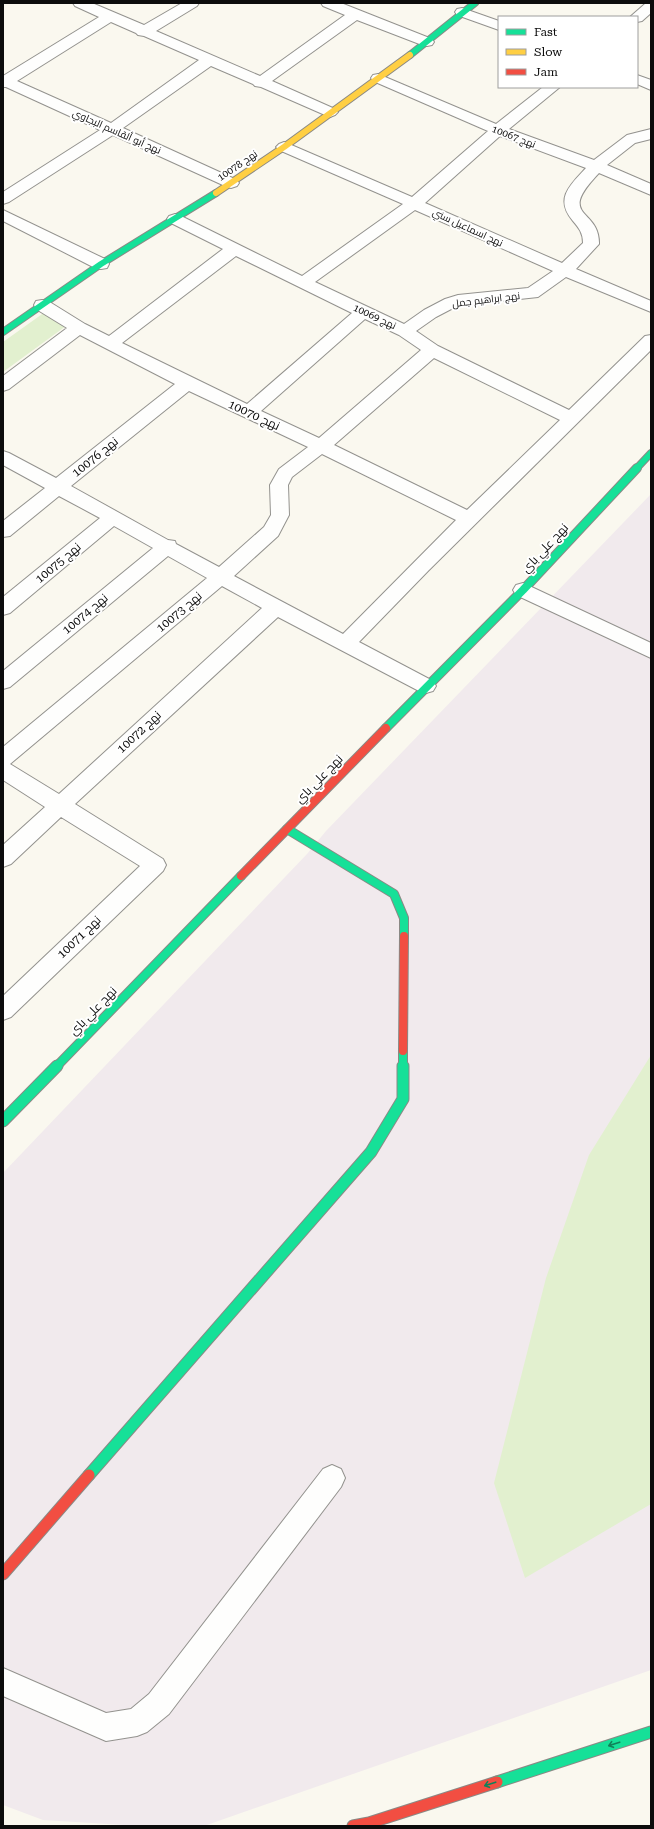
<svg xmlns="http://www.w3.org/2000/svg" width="654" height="1829" viewBox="0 0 654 1829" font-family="'Roboto Serif',Cairo,serif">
  <rect width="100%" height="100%" fill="#faf8ef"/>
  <path fill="#f1eaed" d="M651 494V1670L204 1826H140L43 1820 3 1805V1173L307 854 326 831Z"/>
  <path fill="#e2f0cf" d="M45 312 66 326 3 372V342Z
    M651 1055V1504L525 1578 494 1483 546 1278 589 1155Z"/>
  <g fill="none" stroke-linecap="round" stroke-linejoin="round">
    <defs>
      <path id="street" d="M73 3H92L144 25 182 3H199L197 6 156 31 260 76 345 15 323 6 321 3H341L432 39 434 42 432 45 427 46 422 45 357 20 272 81 335 109 338 112 335 115 330 117 325 115 261 87 255 86 253 84 211 66 123 128 237 180 239 183 237 186 231 188 225 186 113 135 9 202 3 204V192L100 130 6 87H3V76L99 17 75 6ZM111 22 136 33 138 35 144 36 199 60 111 123 17 81Z
        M646 3H651V13L642 21 637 22V17H630Z
        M462 8 499 21V30L457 15 455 12 457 9Z
        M378 74 496 124 543 87H560L509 129 594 160 627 135 651 129V139L635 143 607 165 651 184V195L599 173C555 219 600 207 599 244L576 269 651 301V312L566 277 538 297 457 306 436 317 416 331 438 346 569 410 645 336 651 335V350L428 571 359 642 433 681 436 686 433 691 426 693 419 691 278 617 75 804 163 859 166 865 163 871 11 1017 3 1020V996L140 866 61 817 11 864 3 867V845L45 807 3 780V747L207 578 168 556 10 687 3 689V671L153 548 114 526 10 613 3 615V597L100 518 59 496 10 536 3 537V521L45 488 3 465V451L9 453 56 478 175 384 80 335 9 389 3 391V376L67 328 36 309 34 305 36 301 42 300 48 301 85 324 109 336 223 249 169 222 167 219 169 216 175 214 181 216 302 276 403 204 279 150 276 147 279 144 284 142 289 144 412 197 488 131 373 81 371 78 373 75ZM500 136 586 168C570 185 554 199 573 221 579 228 583 233 583 243L562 263 425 203ZM415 210 553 271 528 288 458 295 445 299 424 310 404 324 315 282ZM236 256 352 313 247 404 122 343ZM365 319 399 335 421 350 319 438 261 411ZM434 358 560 420 467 510 334 445ZM189 391 308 447 279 469 270 485 271 515 264 527 219 567 176 544 175 541 168 540 71 486ZM322 454 456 520 343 634 234 576 278 536 289 515 288 485 292 477ZM222 586 262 608 59 794 10 764Z
        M637 75 651 80V90L637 84Z
        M3 210 107 260 109 264 107 268 101 269 95 268 3 221Z
        M523 583 651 643V658L516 595 513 590 516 585Z
        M332 1465 341 1469 345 1478 341 1487 169 1714 147 1732 137 1736 106 1741 3 1696V1668L106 1713 131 1709 149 1694 323 1469Z"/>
      <path id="fast-far2" d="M410 55 475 3
        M3 332 101 264 216 193
        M636 469 651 453"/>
      <path id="fast-far1" d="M386 728 523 590 637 468
        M287 829 394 894 404 918V936
        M403 1051V1067
        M56 1067 241 876"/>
      <path id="fast" d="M3 1121 57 1066
        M89 1475 371 1152 403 1099V1066
        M497 1782 651 1732"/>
      <path id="slow" d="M216 193 284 147 410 55"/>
      <path id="jam-far1" d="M241 876 386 728
        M403 1051 404 936"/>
      <path id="jam" d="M3 1574 89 1475
        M353 1826 369 1823 497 1782"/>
    </defs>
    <use href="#street" stroke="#93928e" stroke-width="2"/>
    <use href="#fast-far2" stroke="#8a8985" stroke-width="8"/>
    <use href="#fast-far1" stroke="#8a8985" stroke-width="10"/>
    <use href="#fast" stroke="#8a8985" stroke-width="13"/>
    <use href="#slow" stroke="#8a8985" stroke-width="8"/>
    <use href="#jam-far1" stroke="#8a8985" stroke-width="10"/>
    <use href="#jam" stroke="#8a8985" stroke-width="13"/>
    <use href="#street" fill="#fefefd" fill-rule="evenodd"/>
    <use href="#fast-far2" stroke="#16e098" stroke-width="6"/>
    <use href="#fast-far1" stroke="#16e098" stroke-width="8"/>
    <use href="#fast" stroke="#16e098" stroke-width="11"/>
    <use href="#slow" stroke="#ffcf43" stroke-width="6"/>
    <use href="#jam-far1" stroke="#f24e42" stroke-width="8"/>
    <use href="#jam" stroke="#f24e42" stroke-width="11"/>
  </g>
  <defs><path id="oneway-shaft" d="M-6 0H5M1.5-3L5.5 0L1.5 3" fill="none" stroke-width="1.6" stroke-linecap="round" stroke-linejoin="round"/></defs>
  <g stroke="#128159">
    <use href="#oneway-shaft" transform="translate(614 1744) rotate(162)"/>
    <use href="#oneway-shaft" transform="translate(490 1784) rotate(162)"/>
  </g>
  <g text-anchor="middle" stroke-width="4" stroke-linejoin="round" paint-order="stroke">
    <g font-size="10" fill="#0c0c0c" stroke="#fff">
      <text transform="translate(117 131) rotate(24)" y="4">نهج أبو ألقاسم البجاوي</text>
      <text transform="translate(514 136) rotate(21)" y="4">نهج 10067</text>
      <text transform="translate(237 165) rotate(-34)" y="4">نهج 10078</text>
      <text transform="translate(468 227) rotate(25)" y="4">نهج اسماعيل سني</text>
      <text transform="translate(486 299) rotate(-7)" y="4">نهج ابراهيم جمل</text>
      <text transform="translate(375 316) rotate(25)" y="4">نهج 10069</text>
    </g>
    <g font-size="12" fill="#0c0c0c" stroke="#fff">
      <text transform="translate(254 415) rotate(25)" y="4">نهج 10070</text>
      <text transform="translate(95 457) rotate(-39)" y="4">نهج 10076</text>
      <text transform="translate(545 548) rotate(-47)" y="4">نهج علي باي</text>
      <text transform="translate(58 563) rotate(-40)" y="4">نهج 10075</text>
      <text transform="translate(179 612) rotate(-40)" y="4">نهج 10073</text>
      <text transform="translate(85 614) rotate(-40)" y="4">نهج 10074</text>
      <text transform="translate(139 732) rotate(-43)" y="4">نهج 10072</text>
      <text transform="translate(319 779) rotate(-46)" y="4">نهج علي باي</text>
      <text transform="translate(79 937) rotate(-44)" y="4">نهج 10071</text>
      <text transform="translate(93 1011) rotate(-46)" y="4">نهج علي باي</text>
    </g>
  </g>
  <rect width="654" height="1829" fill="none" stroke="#0c0c0c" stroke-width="8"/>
  <rect x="498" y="16" width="140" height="72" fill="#ffffff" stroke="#9e9e9e"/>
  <rect x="506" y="29" width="20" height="6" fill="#16e098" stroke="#9e9e9e"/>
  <text x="534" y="36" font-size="12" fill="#0c0c0c">Fast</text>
  <rect x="506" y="49" width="20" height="6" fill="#ffcf43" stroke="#9e9e9e"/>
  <text x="534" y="56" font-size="12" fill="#0c0c0c">Slow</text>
  <rect x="506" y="69" width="20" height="6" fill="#f24e42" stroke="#9e9e9e"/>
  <text x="534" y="76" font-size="12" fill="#0c0c0c">Jam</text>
</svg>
